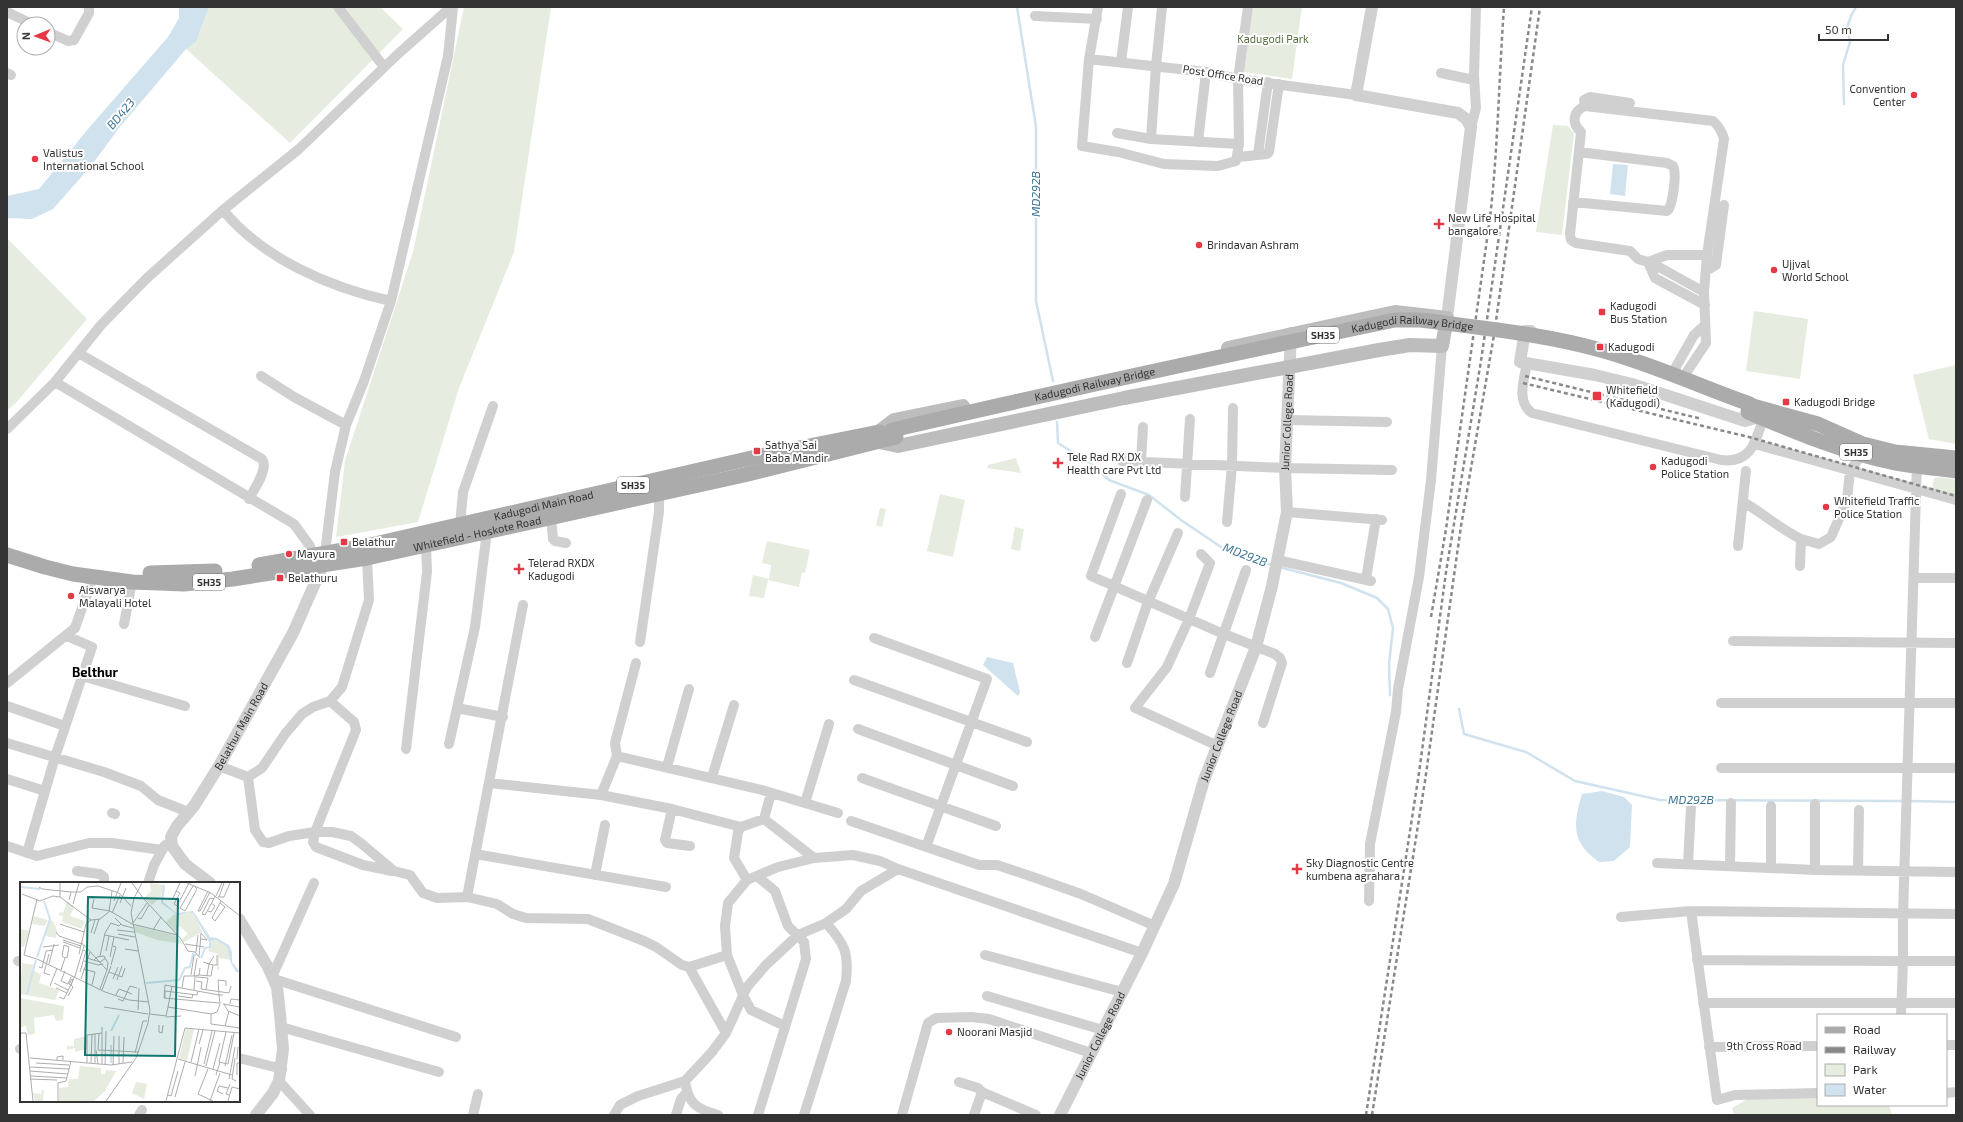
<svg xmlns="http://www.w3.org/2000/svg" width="1963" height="1122" viewBox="0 0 1963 1122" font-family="'Exo 2',sans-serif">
  <rect width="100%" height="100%" fill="#fff"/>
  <path fill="#e6ecdf" d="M209 7H380L403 29 290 143 186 49 196 42Z
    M464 7H551L514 252 459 388 418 522 336 537 345 461 413 252Z
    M1253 7H1302L1292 79 1244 72Z
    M1553 125 1568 126 1574 133 1562 235 1536 232Z
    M7 238 87 319 15 404 7 410Z
    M1754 311 1808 319 1800 379 1746 371Z
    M1956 365V444L1929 439 1913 375Z
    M1016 458 1021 473 987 468 988 465Z
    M1942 477 1956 480V497L1932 490 1934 478Z
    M940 494 965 500 953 557 927 551Z
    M880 508 886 509 882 527 876 525Z
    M1015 527 1024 529 1020 551 1011 549Z
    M767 541 810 550 805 573 802 572 799 587 768 580 764 598 749 596 753 575 769 579 771 565 762 563Z
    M1818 1097V1105H1889L1892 1115H1734L1732 1108 1749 1098Z"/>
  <path fill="#cfe2ee" d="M179 7H209L196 42 186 49 119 128 91 166 53 209 32 219 7 218V196L39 189 88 129 168 37 179 18Z
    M1613 164 1628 165 1625 196 1610 194Z
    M987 657 1013 663 1020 692 1018 696 983 665Z
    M1602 791 1624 797 1632 805 1630 847 1614 861 1599 862C1571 842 1573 825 1582 794Z"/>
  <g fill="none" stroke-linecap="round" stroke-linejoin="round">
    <path stroke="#cfe2ee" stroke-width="2.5" d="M1017 7 1036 127V301L1053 381
      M1844 104 1843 65 1850 42 1847 28 1851 16 1856 7
      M1057 422 1058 443 1090 463 1109 480 1149 495 1181 520 1224 549 1272 565
      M1279 567 1341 583 1377 598 1388 609 1393 628 1389 664 1390 695
      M1459 709 1464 734 1526 752 1575 781 1660 800 1904 801
      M1909 801 1956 802"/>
    <path stroke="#d0d0d0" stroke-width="10" d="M338 7 384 67
      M1098 7 1089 59 1082 146 1118 152 1164 164 1218 166 1236 161 1239 144 1238 79 1248 7
      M1162 7 1156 66 1151 139 1239 144
      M7 12 32 24
      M1035 16 1097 19
      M48 32 68 41 74 40 89 13V7
      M1089 59 1206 72 1238 79 1356 95
      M1121 62 1128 7
      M7 73 11 75
      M1441 73 1474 80
      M1585 106 1713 121C1719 126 1722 131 1724 139L1707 255H1667L1648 262 1638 259 1630 251 1576 243 1571 240 1570 234 1581 132C1571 123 1573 111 1585 106Z
      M1585 106 1584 100 1590 97 1630 103
      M1471 127 1476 108 1474 75 1476 7
      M1117 133 1151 139
      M1198 142 1206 72
      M1258 154 1268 82
      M1238 157 1267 154 1269 152 1279 84
      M1573 202 1667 211C1673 206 1677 173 1673 166L1667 163 1579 152
      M223 210C263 259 331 288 391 301
      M1648 262 1655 278 1705 305
      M1659 267 1704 292
      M1706 271 1716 265 1724 205
      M80 354 262 459C269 469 254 489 249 499
      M1527 363C1524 380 1516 402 1532 413L1721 460C1751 464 1756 441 1763 419
      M1673 372 1694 335 1705 325
      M261 376 294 397 346 425
      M1684 376 1706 343 1704 292 1707 255
      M55 382 294 524 310 546 313 555
      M1288 420 1387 422
      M7 429 55 382 101 325 146 279 223 210 299 149 398 54 451 7
      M1755 444 1956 500
      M1122 461 1285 468 1392 470
      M1141 462 1143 427
      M1121 494 1091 576 1219 632 1275 654 1280 658 1282 663 1263 723
      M1185 497 1190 419
      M1743 502C1763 513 1780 529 1801 539L1800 566
      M1287 512 1382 520
      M551 517 553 539 555 541 566 543
      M1227 522 1232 465 1233 408
      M460 525 463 492 493 406
      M1801 539 1819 544 1831 537 1847 500 1850 470 1862 455
      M1738 546 1746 471
      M325 553 335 472 346 425 364 381 391 301 448 56 453 7
      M1201 554 1210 563 1189 619 1167 667 1135 708 1218 746
      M1277 560 1371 581
      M1914 578H1956
      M1366 579 1376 519
      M124 624 132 582
      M1095 637 1147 500
      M874 638 987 679 926 847
      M1733 641 1956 643
      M640 642 659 512V488
      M1127 663 1148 602 1178 533
      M1210 673 1246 570
      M82 676 185 706
      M854 680 1027 742
      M7 683 75 628 93 577
      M330 701 354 722 356 730 315 832H332L351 836 362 844 394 871 410 875 423 893 437 898 467 897 497 904 513 914 526 918 588 919 644 941 656 947 682 965 689 967 727 955
      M1721 703H1956
      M7 706 65 726
      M457 708 503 717
      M858 729 1013 786
      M7 743 104 772 141 786 158 800 188 812
      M449 744 475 627 487 531
      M406 749 427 572 426 545
      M617 756 615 743 636 663
      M219 766 248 777 255 830 263 842 269 843 289 836 315 832 313 842 316 847 363 865 392 871
      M667 767 689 689
      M1721 768H1956
      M248 777 262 768 285 734 302 714 313 707 330 701 342 687 369 600 367 558
      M712 777 734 705
      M862 778 996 826
      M7 779 45 791
      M489 783 601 795 672 809 741 827
      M601 795 617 756 762 790 838 813
      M805 803 829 724
      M672 809 665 840 667 843 690 846
      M112 813 115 814
      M764 819 814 858
      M851 821 979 865H997L1030 876 1081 894 1155 926
      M7 846 37 856 89 843H112L162 850
      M27 853 55 757 92 647 67 636
      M475 854 666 887
      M1657 863 1815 870 1956 872
      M1688 864 1691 806
      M1730 866 1731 803
      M1771 868V806
      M1815 870V804
      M77 871 100 874 104 877V883
      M1858 871 1859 810
      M595 875 605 825
      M758 877 775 891 788 926 804 942 806 959 758 1115
      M747 880 734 858 738 832 741 827 764 819 771 793
      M148 883 154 865 165 845
      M467 897 523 605
      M1369 901 1370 844 1396 712 1398 689 1419 577 1431 480 1442 346
      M1691 911 1717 1100 1735 1095 1818 1093
      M1621 917 1691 911 1956 914
      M985 955 1122 992
      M1697 960 1903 961V915L1917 462
      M18 961 21 962
      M689 967 726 1033
      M272 977 314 883
      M274 979 456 1037
      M987 996 1103 1030
      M1703 1003H1956
      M1901 1015 1903 961H1956
      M785 1026 751 1010 743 995 727 955 725 926 728 903 747 880 778 867 814 858 853 855 880 861 898 869
      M281 1027 439 1072
      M1946 1045H1956
      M1709 1047 1818 1046
      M20 1049H21
      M239 1058 282 1069
      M279 1081 310 1115
      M685 1081C688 1104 697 1109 718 1115
      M959 1082 978 1088 982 1092 1036 1115
      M1946 1093 1956 1092
      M139 1115 142 1110
      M473 1115 478 1094
      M614 1115 620 1105 638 1096 685 1081 712 1052 726 1033 747 987 766 965 798 935 826 923 846 909 861 891 898 869 1142 953
      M676 1115 681 1099 687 1092
      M804 1115 846 981C849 953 845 944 826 923
      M902 1115 928 1023 936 1018 971 1017 989 1019 1091 1053
      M974 1115 982 1092"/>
    <g stroke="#d0d0d0" stroke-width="12">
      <path d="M1372 7 1356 95 1458 113 1466 119 1471 127 1447 318"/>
      <path d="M1531 331H1525L1520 362 1595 375 1632 384 1745 421 1759 417"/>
      <path id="s1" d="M210 883 185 864 172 846 171 837 177 826 194 806 219 766 293 633 323 565 325 557"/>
      <path d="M239 919 268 967 277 987 280 1014 283 1049 279 1081 273 1093 256 1115"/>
      <path id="s2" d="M1060 1115 1142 953 1174 884 1204 780 1256 647 1272 586 1287 512 1285 468 1291 333"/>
    </g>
    <path stroke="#bdbdbd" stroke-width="14" d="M877 433 894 420 963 406
      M879 442 898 446 1124 398 1379 350 1410 345 1442 346 1447 318 1395 312 1228 348"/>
    <g stroke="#ababab" stroke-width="15">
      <path d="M1753 406 1818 424 1863 444 1895 452 1956 458"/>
      <path d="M1748 412C1795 432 1845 453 1895 463 1915 467 1936 468 1956 471"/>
      <path id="s3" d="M7 555 45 567 73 574 132 582 184 584 233 579 367 558 744 475 896 437"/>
      <path id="s4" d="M259 565 366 546 769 454 879 432"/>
      <path d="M150 573 215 571"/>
    </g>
    <path stroke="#888" stroke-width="2.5" stroke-dasharray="4 3" stroke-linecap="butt" d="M1525 376 1702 419
      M1523 383 1749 437 1956 496
      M1431 617 1446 529 1490 218C1498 148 1499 77 1504 7
      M1366 1115 1419 773 1446 572 1481 361 1532 7
      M1372 1115 1425 781 1461 526 1494 335 1540 7"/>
    <path stroke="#ababab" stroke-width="15" id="s5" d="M892 430C1059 391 1227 355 1395 320H1421C1482 328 1545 334 1604 351 1654 365 1702 387 1750 404"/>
  </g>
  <g fill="#e63946" stroke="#fff" stroke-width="1.5">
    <circle cx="1914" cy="95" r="4"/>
    <circle cx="35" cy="159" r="4"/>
    <path d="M1437 218h4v4h4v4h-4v4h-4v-4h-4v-4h4z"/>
    <circle cx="1199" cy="245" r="4"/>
    <circle cx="1774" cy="270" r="4"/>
    <rect x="1598" y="308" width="8" height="8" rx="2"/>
    <rect x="1596" y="343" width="8" height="8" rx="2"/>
    <rect x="1592" y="391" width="10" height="10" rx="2"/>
    <rect x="1782" y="398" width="8" height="8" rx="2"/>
    <rect x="753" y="447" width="8" height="8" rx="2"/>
    <path d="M1056 457h4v4h4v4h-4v4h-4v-4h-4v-4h4z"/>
    <circle cx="1653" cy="467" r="4"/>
    <circle cx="1826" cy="507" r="4"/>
    <rect x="340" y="538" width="8" height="8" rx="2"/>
    <circle cx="289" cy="554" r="4"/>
    <path d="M517 563h4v4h4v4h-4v4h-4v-4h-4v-4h4z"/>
    <rect x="276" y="574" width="8" height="8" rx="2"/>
    <circle cx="71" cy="596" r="4"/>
    <path d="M1295 863h4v4h4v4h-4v4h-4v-4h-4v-4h4z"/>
    <circle cx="949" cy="1032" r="4"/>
  </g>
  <g text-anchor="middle" stroke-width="4" stroke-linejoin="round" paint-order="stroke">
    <g fill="#fff" stroke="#707070" stroke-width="1">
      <rect x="1307" y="327" width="32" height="16" rx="3"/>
      <rect x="1840" y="444" width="32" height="16" rx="3"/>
      <rect x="617" y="477" width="32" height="16" rx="3"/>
      <rect x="193" y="574" width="32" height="16" rx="3"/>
    </g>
    <g font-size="10" font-weight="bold" fill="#333">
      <text x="1323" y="339">SH35</text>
      <text x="1856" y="456">SH35</text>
      <text x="633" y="489">SH35</text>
      <text x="209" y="586">SH35</text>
    </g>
    <g font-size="11" fill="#56703f" stroke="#fff">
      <text x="1273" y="43">Kadugodi Park</text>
    </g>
    <g font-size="11" fill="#333" stroke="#fff">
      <text transform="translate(1223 75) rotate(9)" y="4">Post Office Road</text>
      <text dy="4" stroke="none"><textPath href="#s5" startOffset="532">Kadugodi Railway Bridge</textPath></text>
      <text dy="4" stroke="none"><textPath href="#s5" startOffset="208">Kadugodi Railway Bridge</textPath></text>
      <text dy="4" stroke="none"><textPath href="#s2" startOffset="737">Junior College Road</textPath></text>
      <text dy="4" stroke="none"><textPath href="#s4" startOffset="291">Kadugodi Main Road</textPath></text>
      <text dy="4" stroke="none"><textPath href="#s3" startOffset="478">Whitefield - Hoskote Road</textPath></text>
      <text dy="4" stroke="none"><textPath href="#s1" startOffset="194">Belathur Main Road</textPath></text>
      <text dy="4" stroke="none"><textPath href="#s2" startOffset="413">Junior College Road</textPath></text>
      <text dy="4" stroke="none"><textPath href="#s2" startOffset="89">Junior College Road</textPath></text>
      <text x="1764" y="1050">9th Cross Road</text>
    </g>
    <g font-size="11" fill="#333" stroke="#fff" text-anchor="start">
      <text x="1906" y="93" text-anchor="end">Convention<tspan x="1906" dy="13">Center</tspan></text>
      <text x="43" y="157">Valistus<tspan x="43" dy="13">International School</tspan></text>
      <text x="1448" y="222">New Life Hospital<tspan x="1448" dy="13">bangalore</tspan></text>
      <text x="1207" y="249">Brindavan Ashram</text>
      <text x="1782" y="268">Ujjval<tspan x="1782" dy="13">World School</tspan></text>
      <text x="1610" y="310">Kadugodi<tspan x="1610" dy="13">Bus Station</tspan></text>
      <text x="1608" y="351">Kadugodi</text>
      <text x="1606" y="394">Whitefield<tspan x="1606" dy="13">(Kadugodi)</tspan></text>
      <text x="1794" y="406">Kadugodi Bridge</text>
      <text x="765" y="449">Sathya Sai<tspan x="765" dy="13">Baba Mandir</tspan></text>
      <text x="1067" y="461">Tele Rad RX DX<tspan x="1067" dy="13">Health care Pvt Ltd</tspan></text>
      <text x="1661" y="465">Kadugodi<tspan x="1661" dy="13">Police Station</tspan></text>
      <text x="1834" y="505">Whitefield Traffic<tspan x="1834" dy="13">Police Station</tspan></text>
      <text x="352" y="546">Belathur</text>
      <text x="297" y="558">Mayura</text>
      <text x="528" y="567">Telerad RXDX<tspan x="528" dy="13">Kadugodi</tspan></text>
      <text x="288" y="582">Belathuru</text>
      <text x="79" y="594">Aiswarya<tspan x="79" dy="13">Malayali Hotel</tspan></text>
      <text x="1306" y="867">Sky Diagnostic Centre<tspan x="1306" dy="13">kumbena agrahara</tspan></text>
      <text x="957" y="1036">Noorani Masjid</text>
    </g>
    <g font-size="12" font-style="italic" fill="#3f7597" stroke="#fff">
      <text transform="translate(121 114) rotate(-50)" y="4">BD423</text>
      <text transform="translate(1036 194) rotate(-90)" y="4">MD292B</text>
      <text transform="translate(1245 555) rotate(21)" y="4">MD292B</text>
      <text x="1691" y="804">MD292B</text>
    </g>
    <g font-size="13" font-weight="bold" fill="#000" stroke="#fff">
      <text x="95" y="677">Belthur</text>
    </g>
  </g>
  <g transform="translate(20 882)">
    <rect width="220" height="220" fill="#fff"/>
    <path d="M130 1 143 3 141 15 132 23 124 16 131 9ZM47 19 54 25 50 34 65 39 62 47 42 40 43 34 39 33 40 30 43 31ZM168 30H172L177 37 182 50 164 60 162 57 168 52 160 44 155 49 146 40 154 32 160 34ZM14 34 28 38 25 44 12 42ZM29 38 33 39 37 48 36 56 25 54ZM114 43 156 54 163 62 137 58 115 50ZM0 47 10 49 4 65 0 64ZM196 58 206 63 211 71 210 78 199 76V88L197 87 198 72 188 69 191 60ZM2 81 14 83 13 88 21 93 19 101 39 108 35 118 0 112ZM0 116 44 124 43 138 36 139 34 133 14 136 15 152 8 153 6 144 0 145ZM166 146 174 147 167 179 159 176ZM67 154V167L55 170V166L47 168V164H54V157ZM60 184 81 186V192H85L86 188 96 189 85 209 74 219H39V206L48 205 49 197H58ZM116 200 127 202 124 217 112 211ZM22 208H24L23 219H15L13 211 21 212Z" fill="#e6ecdf"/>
    <path d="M143 1 145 5 143 20 156 31 173 29 190 55 197 56 209 63 212 70V80L220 90H216L211 81 207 65 196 58 189 60 173 31 168 30 159 34 141 21Z" fill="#cfe2ee"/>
    <path fill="none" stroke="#cfe2ee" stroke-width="2" d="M0 5 20 7M17 75 30 37 24 19M181 76 185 66 190 65V60M126 101 159 98 165 86 170 85 173 72 176 73M7 112 16 78M91 149 99 133M91 181V163"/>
    <path fill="none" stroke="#adadad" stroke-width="1" d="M112 1 123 16 161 57 168 69 175 70 180 76M167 1 191 11 220 34M173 4 160 26 165 29 177 7 175 5M19 5 22 7 51 10 49 18M156 9 160 11 154 22 157 24 169 1M188 9 178 29H180L190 10M51 10H61L67 5 78 4 99 11 111 24M2 12 20 19 33 14 40 15 71 38 80 37 90 29 112 42 157 53M196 14 202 1M40 15V1M198 15H204L210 1M199 15 204 1M74 17 72 26 90 29M194 17 190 16 182 32 185 33 195 15V14M152 18 160 1M94 19 101 1M100 21 106 6M200 21 205 25 195 39 192 36 201 19M53 22 59 1M89 29 92 9M188 29 191 30 195 24 191 21M92 31 100 13M95 36 102 43 113 46M118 36 121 37 129 23M113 41 127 21M40 42 64 50M97 48 114 50M133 48 141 35M36 50 39 54 62 62M71 51 75 38M74 52 79 37M98 52 115 55M85 53 109 58M43 58 61 64M43 60 60 66M165 62 184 65M64 63 87 88 80 107M23 65 39 63M105 67 118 69M86 69 89 54M176 70 178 53M29 72 24 91 30 93M59 72 66 42 71 38M4 73 17 77 85 110 109 118 129 120M4 73 17 17M80 74 85 51 91 41 99 44 101 42M179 74 180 64 181 51 187 58 181 57M90 75 94 55M67 76 80 80 86 76M74 78 77 75 84 74 88 81 87 88M64 79 78 83 83 82M183 80 189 82 194 74M29 82 34 62M91 83 96 65 93 64M193 83H197V73M19 85 22 86 26 69 33 68M63 87 75 90 72 103M41 88 45 76 42 74 44 63 49 65 47 76 45 75M45 89 41 99 48 102 51 95M60 90 66 69 63 68M89 90 102 95 105 86M171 93 174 73M179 93 191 94 193 83 189 82 187 93M174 94 177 76M176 95 188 96 186 107M52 97 53 98 51 103 49 102ZM61 97 70 70M93 97 98 85M97 98 102 84M176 99 182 100 181 107M34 101 48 108M30 104 37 86M36 106 47 111M162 106 164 94H175M181 107 209 111 211 104M82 108 91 84M174 108 175 94 179 93 180 86M96 113 99 107 112 112M203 113H199L198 98 206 99V104M48 114 53 105 51 103M158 114 172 116 173 112M39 115 44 117 55 94 64 64 62 61M145 116V109L177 113 178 109M98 117 103 119 110 104 117 106M203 122 220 125M204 122 208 129 220 134M210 122 211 117 220 118M84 125 128 132M148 125 152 104M118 128 119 106M130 132 146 134 148 125 191 132 197 130 200 122 199 113 145 103 144 116 199 121M191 132V142L220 146M146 135 161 134M139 143V150L142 151 143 143M205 144 209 129M206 150 199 180 208 182 214 151M0 151H6L13 219M79 152 78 168 119 170M179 162 183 148M76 168 78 182M115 171 123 139H127M10 176 91 183 112 180M215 176 212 197 216 199M158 177 212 193M217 177 218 165M37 178V175L43 174V178M171 180 179 147M16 181 49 183M67 181V153L82 151M71 181 72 152M75 181V152M103 181 104 155M82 182V145M99 182V154M184 182 192 149M85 183 86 149M93 183 94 154M186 184 195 149M205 184 212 153M10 185 49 187M188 187 178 212 193 219M193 187 200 161M10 189 48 192M196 193 200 180M217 193V181H220M10 194 47 196M175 194 181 165M10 197 37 198M209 197 215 165M203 212 197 209 199 204 208 206M148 213 151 214 158 189M209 213 206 212 210 202M155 215 165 180M38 219V201L46 199 51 179M86 219 116 176 128 141 130 128 111 31 114 16 122 1M146 219 165 146 220 151M190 219 200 191M208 219 212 205 220 207"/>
    <path fill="#0f766e" fill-opacity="0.15" stroke="#0f766e" stroke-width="2" d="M68 15 158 17 155 174 65 173Z"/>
    <rect width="220" height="220" fill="none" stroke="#333" stroke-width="2"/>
  </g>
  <rect width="1963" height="1122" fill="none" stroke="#333333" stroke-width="16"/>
  <rect x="1817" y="1014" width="130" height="92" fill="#ffffff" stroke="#adadad"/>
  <rect x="1825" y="1027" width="20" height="6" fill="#ababab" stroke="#adadad"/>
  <text x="1853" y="1034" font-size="12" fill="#333333">Road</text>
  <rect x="1825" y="1047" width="20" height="6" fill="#888888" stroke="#adadad"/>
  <text x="1853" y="1054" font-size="12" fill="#333333">Railway</text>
  <rect x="1825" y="1064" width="20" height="12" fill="#e6ecdf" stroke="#adadad"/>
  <text x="1853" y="1074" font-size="12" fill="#333333">Park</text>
  <rect x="1825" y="1084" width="20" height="12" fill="#cfe2ee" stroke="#adadad"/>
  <text x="1853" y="1094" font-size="12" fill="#333333">Water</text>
  <g transform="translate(36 36) rotate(269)"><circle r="19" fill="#ffffff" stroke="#adadad"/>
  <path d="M0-3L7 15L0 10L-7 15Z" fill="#e63946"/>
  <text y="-6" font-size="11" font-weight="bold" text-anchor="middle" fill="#333333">N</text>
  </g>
  <path d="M1819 34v6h69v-6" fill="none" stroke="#333333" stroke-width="2"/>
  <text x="1825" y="34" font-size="12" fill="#333333" stroke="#ffffff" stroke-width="3" paint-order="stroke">50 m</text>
</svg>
